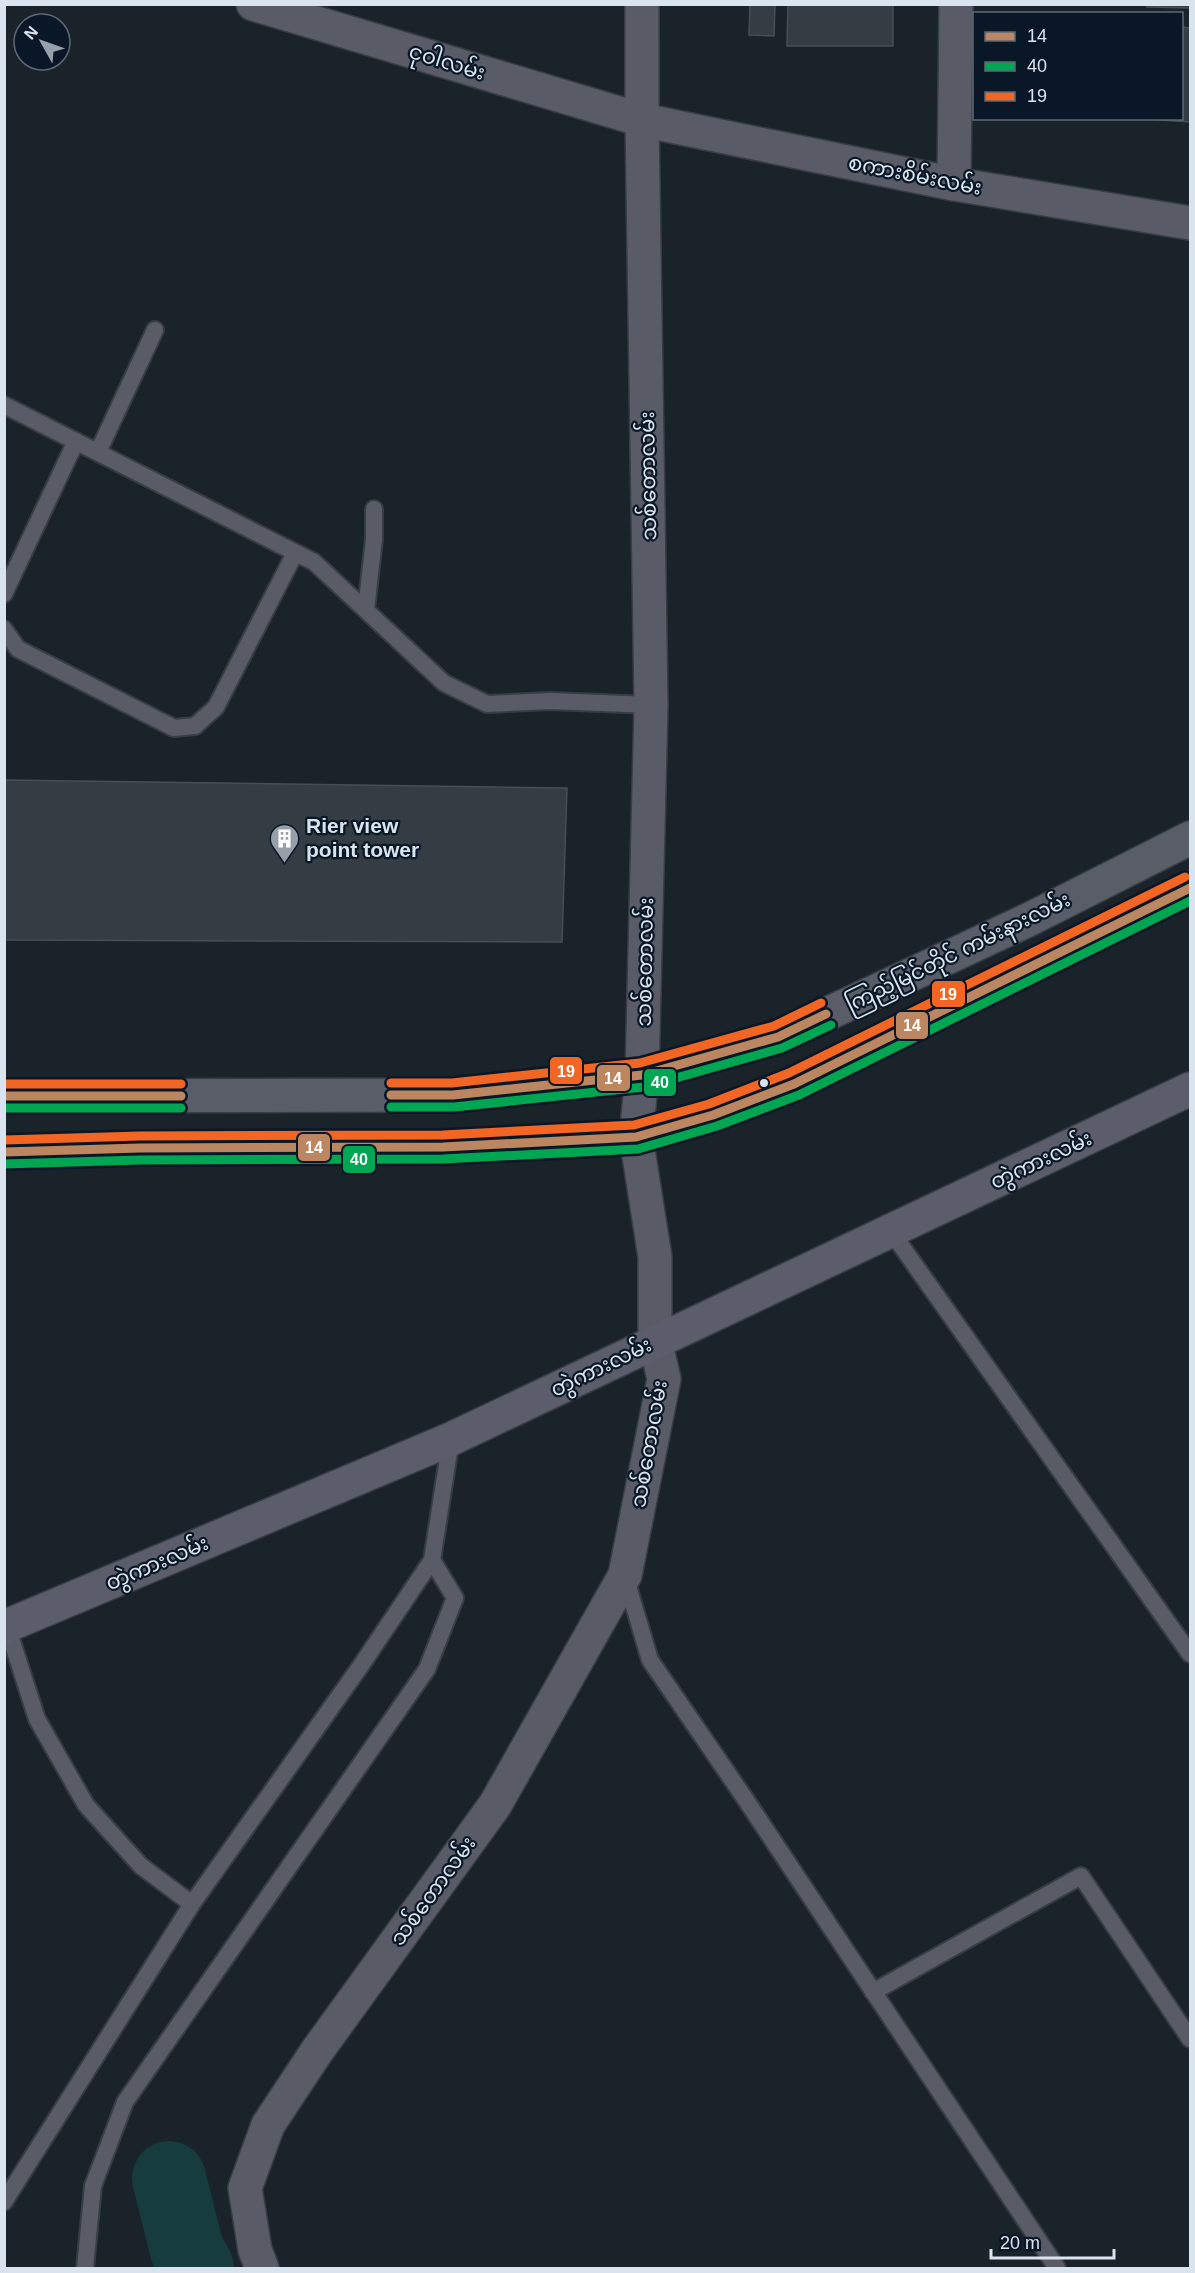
<svg xmlns="http://www.w3.org/2000/svg" width="1195" height="2273" viewBox="0 0 1195 2273" font-family="Helvetica,'Noto Sans Myanmar',sans-serif">
  <rect width="100%" height="100%" fill="#1a222a"/>
  <g fill="none" stroke-linecap="round" stroke-linejoin="round">
    <path stroke="#173c3d" stroke-width="74" d="M169 2178 187 2250 197 2268"/>
  </g>
  <path fill="#343d43" stroke="#464f55" stroke-width="1.5" d="M750 4H775L774 36 749 35Z
    M788 4H893V46H787Z
    M1147 4H1190V8L1147 7Z
    M1182 27 1190 28V122L1132 118H1182Z
    M4 780 567 788 562 942 4 940Z"/>
  <g fill="none" stroke-linecap="round" stroke-linejoin="round">
    <defs>
      <path id="service" d="M4 405 314 562 444 683 487 704 550 701 651 705
        M98 452 155 330
        M4 594 76 441
        M366 610 374 539V509
        M4 629 18 649 174 728 195 726 216 707 295 553
        M890 1230 1190 1654
        M625 1576 650 1660 746 1800 1057 2268
        M7 1626 37 1719 86 1805 141 1866 192 1904
        M873 1992 1081 1876 1190 2039
        M4 2202 192 1904 362 1664 432 1560 451 1439
        M85 2268 93 2186 125 2102 427 1669 455 1598 432 1560"/>
      <path id="minor" d="M954 184 956 4
        M262 2268 255 2250 245 2188 268 2125 317 2051 495 1805 625 1575 664 1379 655 1340V1257L636 1137 642 1075 651 705 642 120V4"/>
      <path id="tertiary" d="M253 4 642 120 954 184 1190 223"/>
      <path id="secondary" d="M4 1627 451 1439 1190 1089"/>
      <path id="primary" d="M4 1096 453 1095 642 1075 778 1037 1030 919 1190 838
        M4 1152 140 1148 443 1147 636 1137 713 1115 794 1084 1190 888"/>
    </defs>
    <use href="#service" stroke="#373d44" stroke-width="20"/>
    <use href="#minor" stroke="#373d44" stroke-width="36"/>
    <use href="#tertiary" stroke="#373d44" stroke-width="36"/>
    <use href="#secondary" stroke="#373d44" stroke-width="36"/>
    <use href="#primary" stroke="#373d44" stroke-width="36"/>
    <use href="#service" stroke="#595b66" stroke-width="16"/>
    <use href="#minor" stroke="#595b66" stroke-width="33"/>
    <use href="#tertiary" stroke="#595b66" stroke-width="33"/>
    <use href="#secondary" stroke="#5b5e6a" stroke-width="33"/>
    <use href="#primary" stroke="#595d68" stroke-width="33"/>
    <defs>
      <path id="bus-1" d="M391 1095H453L642 1075 778 1037 826 1014
        M4 1096H181
        M4 1152 140 1148 443 1147 636 1137 713 1115 794 1084 1190 888"/>
      <path id="bus-2" d="M391 1107H454L644 1087 782 1048 831 1025
        M4 1108H181
        M4 1164 140 1160 443 1159 638 1149 717 1126 799 1095 1190 901"/>
      <path id="bus-3" d="M391 1083H452L640 1063 774 1026 821 1003
        M4 1084H181
        M4 1140 140 1136 443 1135 634 1125 709 1104 789 1073 1185 877"/>
    </defs>
    <use href="#bus-1" stroke="#0a1727" stroke-width="14"/>
    <use href="#bus-2" stroke="#0a1727" stroke-width="14"/>
    <use href="#bus-3" stroke="#0a1727" stroke-width="14"/>
    <use href="#bus-1" stroke="#bb8660" stroke-width="9"/>
    <use href="#bus-2" stroke="#00a651" stroke-width="9"/>
    <use href="#bus-3" stroke="#f26522" stroke-width="9"/>
  </g>
  <defs>
    <symbol id="building-pin" viewBox="-11 -11 22 30"><path d="M0 17L-7.5 6A9.5 9.5 0 1 1 7.5 6Z" fill="#97a0aa" stroke="#0a1727"/><path d="M-4-6H4V6H1V3H-1V6H-4ZM-2.5-4.3h1.7v1.8h-1.7ZM.8-4.3h1.7v1.8H.8ZM-2.5-1h1.7V.8h-1.7ZM.8-1h1.7V.8H.8Z" fill="#fff"/></symbol>
  </defs>
  <g fill-rule="evenodd">
    <use href="#building-pin" x="268" y="822" width="33" height="45"/>
  </g>
  <circle fill="#dae4ef" stroke="#0a1727" stroke-width="2" cx="764" cy="1083" r="5"/>
  <g text-anchor="middle" stroke-width="4.5" stroke-linejoin="round" paint-order="stroke">
    <g font-size="21" fill="#dae4ef" stroke="#0a1727">
      <text transform="translate(447 62) rotate(17)" y="7">ငုဝါလမ်း</text>
      <text transform="translate(915 175) rotate(11)" y="7">စကားစိမ်းလမ်း</text>
      <text transform="translate(648 476) rotate(-91)" y="7">သစ်တောလမ်း</text>
      <text transform="translate(958 952) rotate(-26)" y="7">ကြည့်မြင်တိုင် ကမ်းနားလမ်း</text>
      <text transform="translate(645 962) rotate(-89)" y="7">သစ်တောလမ်း</text>
      <text transform="translate(1041 1160) rotate(-25)" y="7">တွဲကားလမ်း</text>
      <text transform="translate(601 1367) rotate(-26)" y="7">တွဲကားလမ်း</text>
      <text transform="translate(649 1444) rotate(-80)" y="7">သစ်တောလမ်း</text>
      <text transform="translate(157 1563) rotate(-23)" y="7">တွဲကားလမ်း</text>
      <text transform="translate(433 1891) rotate(-54)" y="7">သစ်တောလမ်း</text>
    </g>
    <g font-size="21" font-weight="bold" fill="#dae4ef" stroke="#0a1727" text-anchor="start">
      <text x="306" y="833">Rier view<tspan x="306" dy="24">point tower</tspan></text>
    </g>
  </g>
  <g stroke="#0a1727" stroke-width="2">
    <rect x="931" y="980" width="35" height="28" rx="6" fill="#f26522"/>
    <rect x="895" y="1011" width="34" height="29" rx="6" fill="#bb8660"/>
    <rect x="549" y="1056" width="34" height="29" rx="6" fill="#f26522"/>
    <rect x="596" y="1064" width="35" height="28" rx="6" fill="#bb8660"/>
    <rect x="643" y="1068" width="34" height="29" rx="6" fill="#00a651"/>
    <rect x="297" y="1133" width="34" height="29" rx="6" fill="#bb8660"/>
    <rect x="342" y="1145" width="34" height="29" rx="6" fill="#00a651"/>
  </g>
  <g font-size="16" text-anchor="middle" font-weight="bold" fill="#fff">
    <text x="948" y="1000">19</text>
    <text x="912" y="1031">14</text>
    <text x="566" y="1077">19</text>
    <text x="613" y="1084">14</text>
    <text x="660" y="1088">40</text>
    <text x="314" y="1153">14</text>
    <text x="359" y="1165">40</text>
  </g>
  <rect width="1195" height="2273" fill="none" stroke="#dae4ef" stroke-width="12"/>
  <rect x="973" y="12" width="210" height="108" fill="#0a1727" stroke="#5d6977" stroke-width="1.5"/>
  <rect x="985" y="32" width="30" height="9" fill="#bb8660" stroke="#5d6977" stroke-width="1.5"/>
  <text x="1027" y="42" font-size="18" fill="#dae4ef">14</text>
  <rect x="985" y="62" width="30" height="9" fill="#00a651" stroke="#5d6977" stroke-width="1.5"/>
  <text x="1027" y="72" font-size="18" fill="#dae4ef">40</text>
  <rect x="985" y="92" width="30" height="9" fill="#f26522" stroke="#5d6977" stroke-width="1.5"/>
  <text x="1027" y="102" font-size="18" fill="#dae4ef">19</text>
  <g transform="translate(42 42) rotate(310)"><circle r="28" fill="#0a1727" stroke="#5d6977" stroke-width="1.5"/>
  <path d="M0-4.5L10 22L0 15L-10 22Z" fill="#97a0aa"/>
  <text y="-9" font-size="16" font-weight="bold" text-anchor="middle" fill="#dae4ef">N</text>
  </g>
  <path d="M991 2249v9h123v-9" fill="none" stroke="#dae4ef" stroke-width="3"/>
  <text x="1000" y="2249" font-size="18" fill="#dae4ef" stroke="#0a1727" stroke-width="4.5" paint-order="stroke">20 m</text>
</svg>
